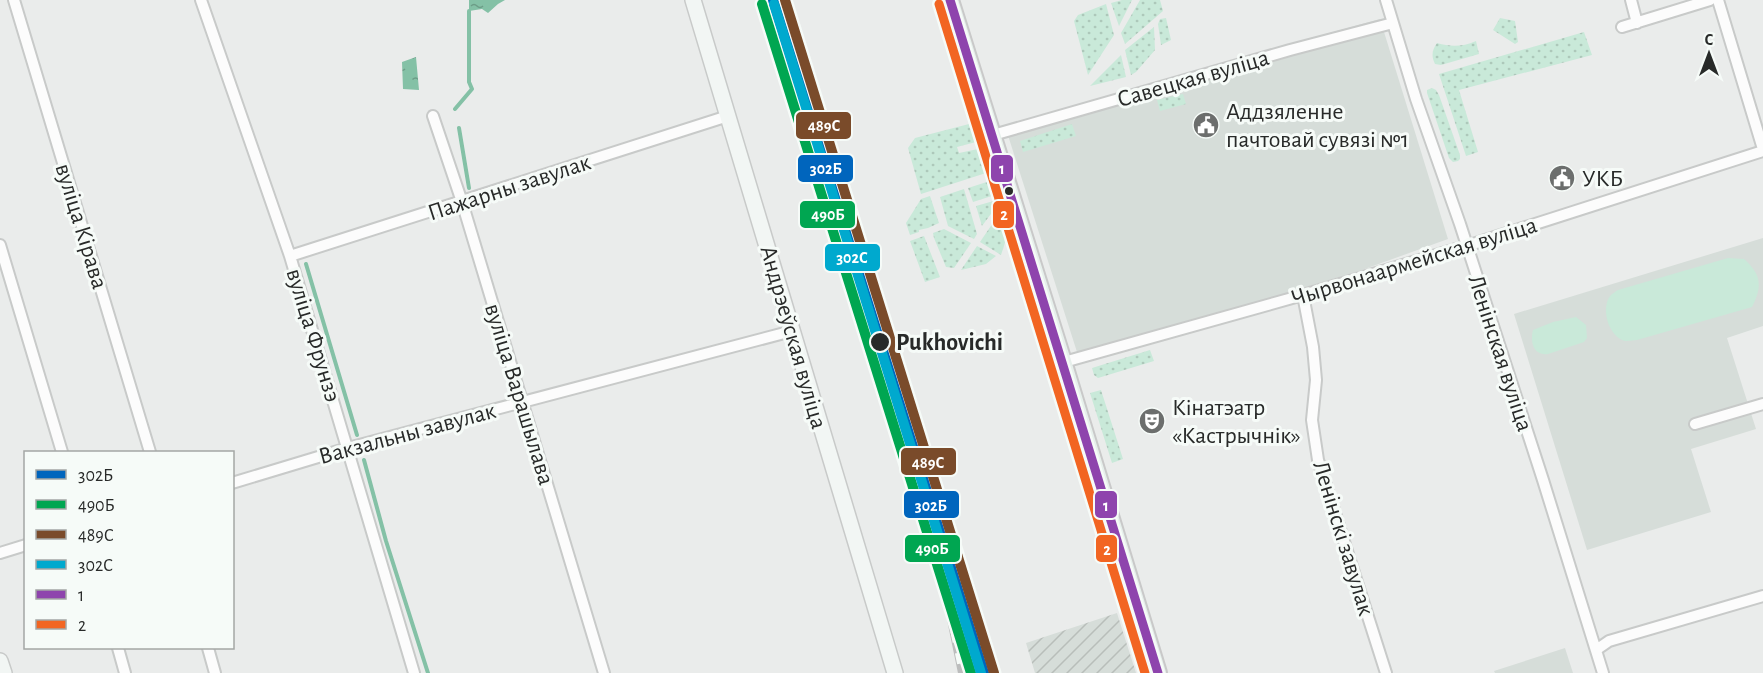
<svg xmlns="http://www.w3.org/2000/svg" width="1763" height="673" viewBox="0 0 1763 673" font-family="'Alegreya Sans',sans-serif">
  <defs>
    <pattern id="industrial-furrows" width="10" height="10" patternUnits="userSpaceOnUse" patternTransform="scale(1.5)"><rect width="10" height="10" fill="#d6ddd9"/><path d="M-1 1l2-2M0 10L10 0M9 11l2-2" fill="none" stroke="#b8beba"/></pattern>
    <pattern id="grass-dots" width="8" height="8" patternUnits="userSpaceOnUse" patternTransform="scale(1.5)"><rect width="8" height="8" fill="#c9e9d9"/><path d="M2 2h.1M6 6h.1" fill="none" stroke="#adc8ba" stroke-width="1.8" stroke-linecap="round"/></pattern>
    <pattern id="water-ripples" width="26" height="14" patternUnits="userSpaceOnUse" patternTransform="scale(1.5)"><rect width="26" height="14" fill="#84c1a6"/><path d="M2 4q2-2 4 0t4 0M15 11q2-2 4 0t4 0" fill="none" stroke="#6c9d87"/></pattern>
  </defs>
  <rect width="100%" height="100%" fill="#eaeceb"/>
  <path fill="#d6ddd9" d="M1380 19 1448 239 1362 270 1263 300 1077 352 1005 126 1279 47Z
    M1763 238V326L1727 338 1756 429 1691 449 1711 512 1587 550 1514 314Z
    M1565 648 1573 673H1495L1494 671Z"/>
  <path fill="url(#industrial-furrows)" d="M1117 613 1136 673H1035L1026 643Z"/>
  <path fill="url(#grass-dots)" d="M1122 0H1132L1119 26 1111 3Z
    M1140 0H1160L1163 11 1125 44 1121 33Z
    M1106 4 1114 35 1088 75 1074 21 1078 15Z
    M1166 18 1171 40 1161 45 1158 24 1160 19Z
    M1500 18 1515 21 1518 42 1515 44 1493 30Z
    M1154 27 1155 50 1136 72 1131 75 1125 50Z
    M1584 32 1592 55 1459 90 1478 152 1466 156 1439 74Z
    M1476 41 1479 54 1441 65 1435 64C1431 56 1432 50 1437 43 1451 47 1462 47 1476 41Z
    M1121 55 1126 77 1090 86Z
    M1432 88 1436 90 1439 95 1460 155V159L1458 161 1453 162 1449 158 1427 93V90Z
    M1183 94 1186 104 1160 111 1157 100Z
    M969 124 976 142 957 147 959 153 978 149 986 173 921 194 908 148 915 138Z
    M1072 124 1076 136 1023 152 1020 141Z
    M993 180 998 194 973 202 968 188Z
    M964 189 977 234 974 239 948 226 940 197Z
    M930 196 939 223 928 228 919 230V232L910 235 906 223 921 199Z
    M997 200 999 203 982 226 976 206Z
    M1001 211C1009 230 1008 235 1001 255L980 242Z
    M944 229 971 243 954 268 946 267 934 238 933 233Z
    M924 236 940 277 925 282 910 241Z
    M977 246 996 256 986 264 961 270Z
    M1150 350 1154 361 1098 378 1094 375 1092 368Z
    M1101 390 1123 459 1112 463 1090 393Z"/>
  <path fill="#c9e9d9" d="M1728 258 1744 259C1761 274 1763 286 1752 307L1637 340C1632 340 1626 342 1622 340 1608 333 1601 309 1610 296 1612 294 1616 291 1618 290Z
    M1576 317 1586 325 1587 338 1584 342 1548 354C1533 356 1530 341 1533 330L1553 322Z"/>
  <path fill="url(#water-ripples)" d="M469 0H505L498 4 488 13 482 9 469 11Z
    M416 57 419 90 403 89 402 62Z"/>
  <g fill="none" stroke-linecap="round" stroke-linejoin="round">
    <path stroke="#84c1a6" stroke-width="4" d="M455 109 472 89 469 82V11
      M459 128 469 188
      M306 264 357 435
      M364 460 386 541 428 673"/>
    <defs>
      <path id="street" d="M14 0 150 452
        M201 0 290 256 414 673
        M1386 0 1416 99 1460 224 1543 480 1603 673
        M1631 0 1637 23
        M1718 0 1763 149
        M1622 27 1710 0
        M433 116 462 202 604 673
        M993 135 1290 50 1393 23
        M0 245 62 452
        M290 256 728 116
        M1303 295 1313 347 1316 380 1312 420 1318 460 1386 673
        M1064 362 1303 295 1476 243 1763 151
        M1695 424 1763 404
        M232 483 348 448 792 331
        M0 553 26 545
        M118 648 125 673
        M208 648 215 673
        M1596 650 1609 641 1763 596"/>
      <path id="secondary" d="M693 0 895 673
        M0 661 4 673"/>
      <path id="primary" d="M950 0 1061 355 1158 673"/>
    </defs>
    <use href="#street" stroke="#c8cac9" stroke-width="14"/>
    <use href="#secondary" stroke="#c8cac9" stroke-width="18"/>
    <use href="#primary" stroke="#c9c9c9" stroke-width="20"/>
    <use href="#street" stroke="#fcfcfc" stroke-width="10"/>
    <use href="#secondary" stroke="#f2f6f4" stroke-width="15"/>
    <use href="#primary" stroke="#e7f0ec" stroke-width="16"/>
    <defs>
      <path id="rail" d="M948 610 961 673"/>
    </defs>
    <use href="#rail" stroke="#bcbdbd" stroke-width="6"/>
    <use href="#rail" stroke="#f6fbf8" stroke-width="4" stroke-dasharray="11" stroke-linecap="butt"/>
    <defs>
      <path id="bus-1" d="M950 0 1158 673"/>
      <path id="bus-2" d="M939 4 1145 673"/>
    </defs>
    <use href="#bus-1" stroke="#f6fbf8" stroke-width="14"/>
    <use href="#bus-2" stroke="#f6fbf8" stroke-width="14"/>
    <use href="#bus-1" stroke="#8e44ad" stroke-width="9"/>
    <use href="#bus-2" stroke="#f26522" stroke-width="9"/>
    <defs>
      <path id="rail-1" d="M773 0 984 673"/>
      <path id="rail-2" d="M762 4 971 673"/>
      <path id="rail-3" d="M785 0 994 673"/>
      <path id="rail-4" d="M774 4 981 673"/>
    </defs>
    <use href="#rail-1" stroke="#f6fbf8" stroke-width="15"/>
    <use href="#rail-2" stroke="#f6fbf8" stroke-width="15"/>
    <use href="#rail-3" stroke="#f6fbf8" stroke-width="15"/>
    <use href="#rail-4" stroke="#f6fbf8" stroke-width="15"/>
    <use href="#rail-1" stroke="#0065bd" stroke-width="10"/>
    <use href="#rail-2" stroke="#00a651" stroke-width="10"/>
    <use href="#rail-3" stroke="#7a4b2a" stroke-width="10"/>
    <use href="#rail-4" stroke="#00a9ce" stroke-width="10"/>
  </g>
  <defs>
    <symbol id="civic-disc" viewBox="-11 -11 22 22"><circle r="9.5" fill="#6c6e6d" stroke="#f6fbf8"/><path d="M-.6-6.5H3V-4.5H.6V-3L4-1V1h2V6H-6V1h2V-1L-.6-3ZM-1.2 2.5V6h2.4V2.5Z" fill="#fff"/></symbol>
    <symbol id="theatre-disc" viewBox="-11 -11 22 22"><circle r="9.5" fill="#6c6e6d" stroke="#f6fbf8"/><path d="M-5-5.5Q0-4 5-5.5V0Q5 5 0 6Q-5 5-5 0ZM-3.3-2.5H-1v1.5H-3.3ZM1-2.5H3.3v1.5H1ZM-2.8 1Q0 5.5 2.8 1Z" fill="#fff"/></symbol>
  </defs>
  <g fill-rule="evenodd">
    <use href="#civic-disc" x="1191" y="110" width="30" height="30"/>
    <use href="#civic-disc" x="1547" y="163" width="30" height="30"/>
    <use href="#theatre-disc" x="1137" y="406" width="30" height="30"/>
  </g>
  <g fill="#282a29" stroke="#f6fbf8" stroke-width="2">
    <circle cx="1009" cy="191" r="5"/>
    <circle cx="880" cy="342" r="10"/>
  </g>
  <g text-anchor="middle" stroke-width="6" stroke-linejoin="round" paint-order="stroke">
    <g font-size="24" fill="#282a29" stroke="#f6fbf8">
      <text transform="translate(1193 78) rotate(-16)" y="8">Савецкая вуліца</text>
      <text transform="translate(509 187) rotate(-18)" y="8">Пажарны завулак</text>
      <text transform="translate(82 226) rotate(73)" y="8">вуліца Кірава</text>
      <text transform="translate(1414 261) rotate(-17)" y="8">Чырвонаармейская вуліца</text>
      <text transform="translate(314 335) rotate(73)" y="8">вуліца Фрунзэ</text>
      <text transform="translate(794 337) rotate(74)" y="8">Андрэеўская вуліца</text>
      <text transform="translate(1501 353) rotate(72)" y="8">Ленінская вуліца</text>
      <text transform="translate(520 394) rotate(73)" y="8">вуліца Варашылава</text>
      <text transform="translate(407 433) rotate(-15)" y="8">Вакзальны завулак</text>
      <text transform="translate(1344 538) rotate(73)" y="8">Ленінскі завулак</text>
    </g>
    <g font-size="24" fill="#282a29" stroke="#f6fbf8" text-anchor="start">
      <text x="1226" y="119">Аддзяленне<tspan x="1226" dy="28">пачтовай сувязі №1</tspan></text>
      <text x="1582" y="186">УКБ</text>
      <text x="1172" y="415">Кінатэатр<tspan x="1172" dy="28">«Кастрычнік»</tspan></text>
    </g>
    <g font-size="24" font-weight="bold" fill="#282a29" stroke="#f6fbf8" text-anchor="start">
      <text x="896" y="350">Pukhovichi</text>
    </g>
  </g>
  <g stroke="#f6fbf8" stroke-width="2">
    <rect x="795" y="111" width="57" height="29" rx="6" fill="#7a4b2a"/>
    <rect x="797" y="154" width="57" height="29" rx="6" fill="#0065bd"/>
    <rect x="990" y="154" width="24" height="29" rx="6" fill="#8e44ad"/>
    <rect x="799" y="200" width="57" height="29" rx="6" fill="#00a651"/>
    <rect x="992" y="200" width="23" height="29" rx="6" fill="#f26522"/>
    <rect x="824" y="243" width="57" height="29" rx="6" fill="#00a9ce"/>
    <rect x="900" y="447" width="57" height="29" rx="6" fill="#7a4b2a"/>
    <rect x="903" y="490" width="57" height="29" rx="6" fill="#0065bd"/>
    <rect x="1094" y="490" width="24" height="29" rx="6" fill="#8e44ad"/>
    <rect x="904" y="534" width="57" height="29" rx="6" fill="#00a651"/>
    <rect x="1095" y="534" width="23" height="29" rx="6" fill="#f26522"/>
  </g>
  <g font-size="16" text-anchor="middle" font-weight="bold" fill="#fff">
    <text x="824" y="131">489С</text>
    <text x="826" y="174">302Б</text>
    <text x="1002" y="174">1</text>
    <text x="828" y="220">490Б</text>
    <text x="1004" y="220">2</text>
    <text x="852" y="263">302С</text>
    <text x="928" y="468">489С</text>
    <text x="931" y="511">302Б</text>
    <text x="1106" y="511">1</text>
    <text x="932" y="554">490Б</text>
    <text x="1107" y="555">2</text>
  </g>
  <rect x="24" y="451" width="210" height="198" fill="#f6fbf8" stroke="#a4a7a5" stroke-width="1.5"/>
  <rect x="36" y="470" width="30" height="9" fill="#0065bd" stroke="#a4a7a5" stroke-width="1.5"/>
  <text x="78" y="481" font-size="18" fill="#282a29">302Б</text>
  <rect x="36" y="500" width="30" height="9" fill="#00a651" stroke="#a4a7a5" stroke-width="1.5"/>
  <text x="78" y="511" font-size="18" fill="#282a29">490Б</text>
  <rect x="36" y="530" width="30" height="9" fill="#7a4b2a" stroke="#a4a7a5" stroke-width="1.5"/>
  <text x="78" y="541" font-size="18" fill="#282a29">489С</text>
  <rect x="36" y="560" width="30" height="9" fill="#00a9ce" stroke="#a4a7a5" stroke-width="1.5"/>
  <text x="78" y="571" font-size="18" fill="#282a29">302С</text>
  <rect x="36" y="590" width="30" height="9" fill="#8e44ad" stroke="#a4a7a5" stroke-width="1.5"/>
  <text x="78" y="601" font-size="18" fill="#282a29">1</text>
  <rect x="36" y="620" width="30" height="9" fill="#f26522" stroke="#a4a7a5" stroke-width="1.5"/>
  <text x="78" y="631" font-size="18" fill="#282a29">2</text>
  <g transform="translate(1709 54)" stroke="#f6fbf8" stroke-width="4.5" paint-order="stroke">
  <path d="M0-4.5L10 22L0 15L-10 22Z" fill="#282a29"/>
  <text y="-9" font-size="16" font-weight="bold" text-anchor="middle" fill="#282a29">С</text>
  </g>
</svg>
